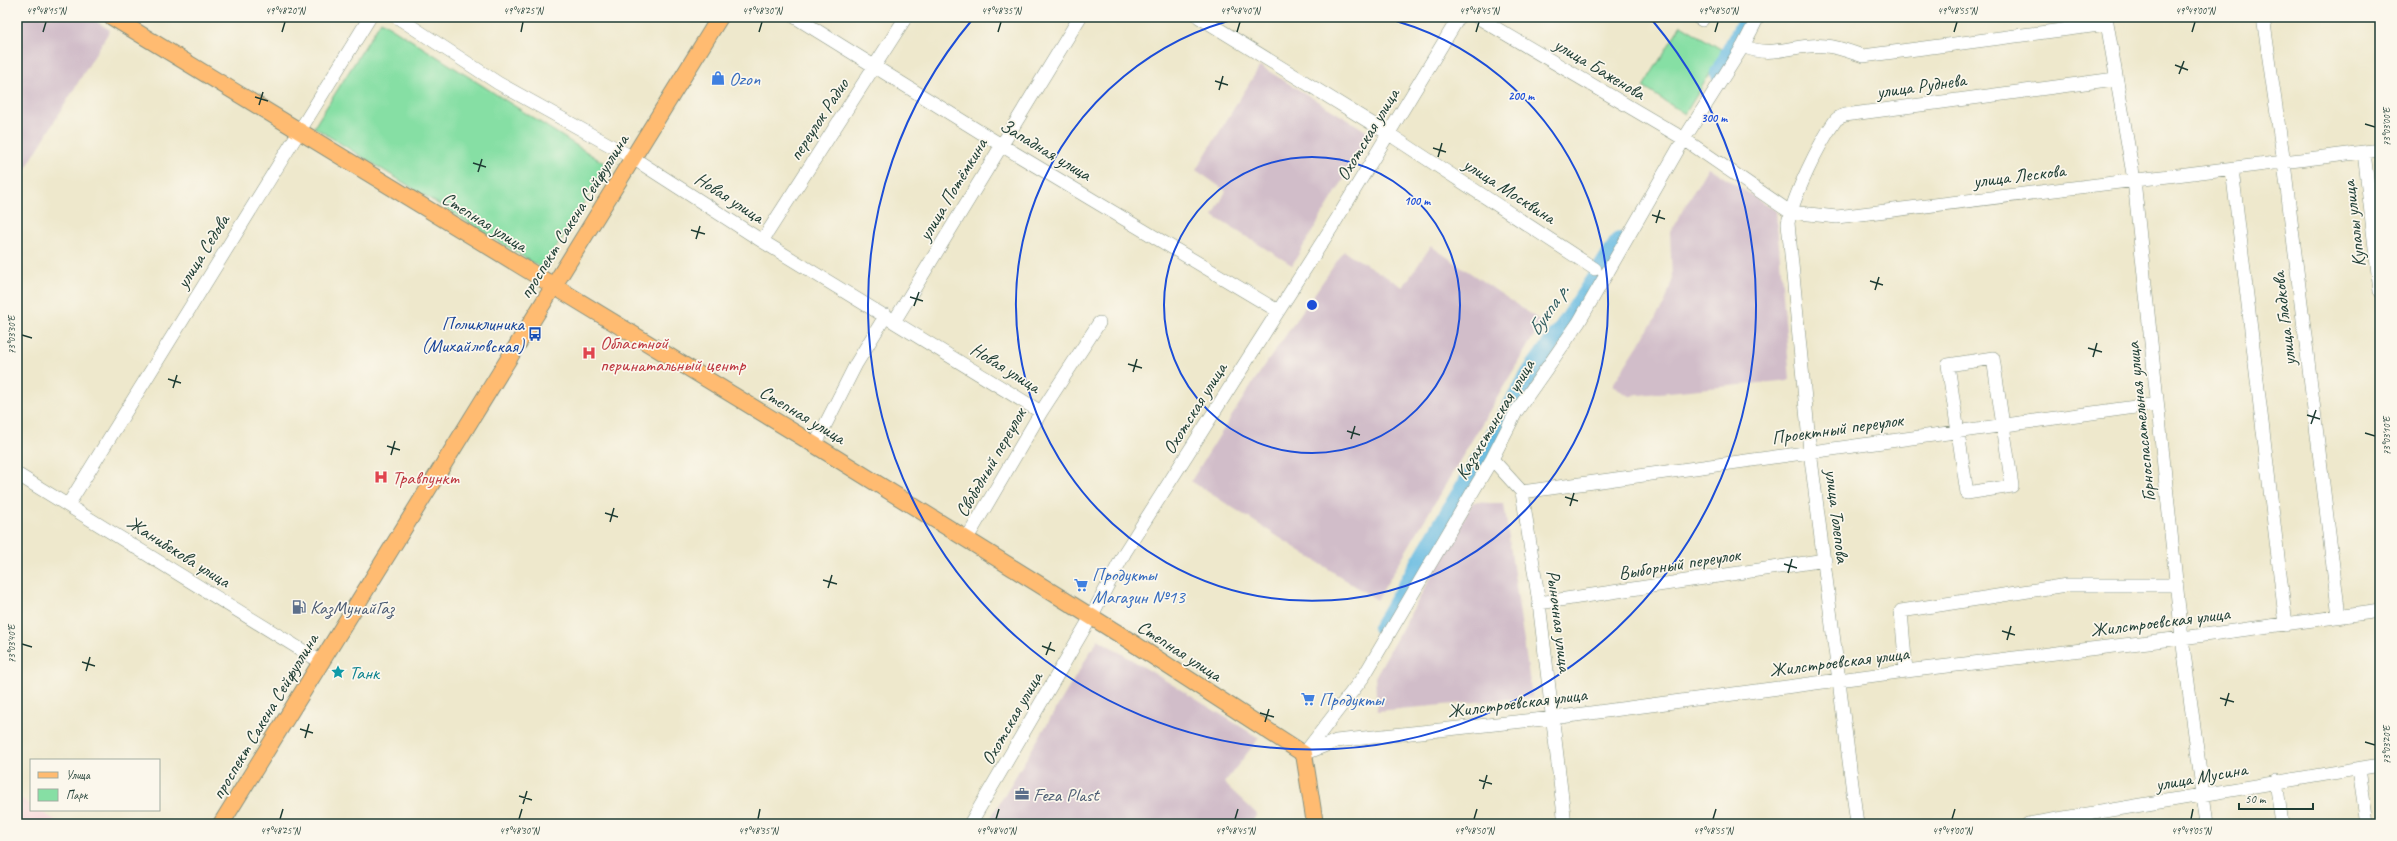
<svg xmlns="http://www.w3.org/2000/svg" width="2397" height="841" viewBox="0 0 2397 841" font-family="Caveat,sans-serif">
  <rect width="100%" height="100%" fill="#fbf7ec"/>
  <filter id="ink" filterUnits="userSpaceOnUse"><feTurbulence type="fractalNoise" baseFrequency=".025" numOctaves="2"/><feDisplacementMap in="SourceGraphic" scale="8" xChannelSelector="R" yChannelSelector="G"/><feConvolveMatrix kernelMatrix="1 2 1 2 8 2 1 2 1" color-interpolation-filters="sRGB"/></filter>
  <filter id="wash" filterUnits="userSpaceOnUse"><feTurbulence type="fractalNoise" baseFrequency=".012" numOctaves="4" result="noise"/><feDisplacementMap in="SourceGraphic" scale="16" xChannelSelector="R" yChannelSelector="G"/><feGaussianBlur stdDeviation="0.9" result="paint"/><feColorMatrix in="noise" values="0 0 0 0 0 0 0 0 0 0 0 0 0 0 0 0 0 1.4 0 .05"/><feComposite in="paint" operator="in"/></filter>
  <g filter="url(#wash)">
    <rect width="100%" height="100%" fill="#eee8cc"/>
    <path fill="#f6cfd6" d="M17 796 31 805V810H39L61 824H17Z"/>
    <path fill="#d1bdc9" d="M17 17H89L110 30 17 183Z
      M1260 66 1371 134 1292 265 1213 216 1226 191 1196 170Z
      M1708 167 1776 211 1790 380 1629 396 1612 386 1665 303 1672 280 1670 232Z
      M1431 246 1542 322 1377 600 1191 481 1250 387 1344 251 1403 287Z
      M1473 502 1504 504 1532 697 1377 711 1375 677Z
      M1098 639 1259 738 1224 783 1257 814 1251 824H987Z"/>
    <path fill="#86dfa4" stroke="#528e6c" d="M381 21 607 165 543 269 314 127Z
      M1681 25 1724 51 1685 114 1643 87Z"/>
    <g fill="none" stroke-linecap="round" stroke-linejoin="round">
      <path stroke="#65bae1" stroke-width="18" d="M1719 73 1748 17
        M1382 627 1531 372 1569 319 1619 241"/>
    </g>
  </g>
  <g filter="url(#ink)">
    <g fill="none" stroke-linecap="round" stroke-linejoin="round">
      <defs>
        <path id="minor" d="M397 17 498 83 633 158 762 241 1041 412
          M795 17 1001 145 1278 311
          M1199 17 1389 134 1595 269
          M1477 17 1684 139 1790 212 1837 217 2380 150
          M1697 17 1702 20
          M2106 17 2134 180 2182 638 2207 824
          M2263 17 2284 163 2339 616
          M1743 46C1773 60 1797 42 1826 46 1838 47 1851 52 1863 56L2107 24
          M2364 152 2380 291
          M2232 169 2286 625
          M762 241 906 17
          M895 320 1080 17
          M1993 358 2012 486 1967 493 1948 365Z
          M815 445 856 364 886 315
          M1492 459 1522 492 1539 603 1565 824
          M17 474 321 662
          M1522 492 2157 404
          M68 505 370 17
          M966 540 1041 412 1099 323
          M1539 603 1825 560
          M1906 671 1901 611 2067 585H2177
          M1304 754 1336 741 1553 718 1906 671 2182 638 2380 611
          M1304 754 1364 676 1492 459 1516 412 1579 322 1684 139 1743 46 1758 17
          M2359 769 2367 824
          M2276 781 2282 824
          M970 824 1091 617 1125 552 1335 222 1459 17
          M1857 824 1810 451 1788 223C1794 195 1818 145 1835 121 1837 118 1842 116 1845 115L2115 79
          M2028 824 2380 765"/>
        <path id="major" d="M112 17 815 445 1119 634 1304 754 1315 824
          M221 824 720 17"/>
      </defs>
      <use href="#minor" stroke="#869280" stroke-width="14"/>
      <use href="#major" stroke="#869280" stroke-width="18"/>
      <use href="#minor" stroke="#fff" stroke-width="13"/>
      <use href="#major" stroke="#ffbb71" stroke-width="16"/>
    </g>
  </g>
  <path fill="none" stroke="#1f3d34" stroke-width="1.5" d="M43 32 46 22M282 32 285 22M521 32 523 22M759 32 762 22M998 32 1001 22M1237 32 1240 22M1476 32 1479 22M1715 32 1718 22M1954 32 1957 22M2192 32 2195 22M2175 65 2188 70M2179 74 2184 61M1215 81 1228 85M1219 90 1223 76M255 97 268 101M259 105 263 92M2365 124 2375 127M1433 148 1446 152M1438 157 1442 143M473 163 486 167M478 172 482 159M1652 215 1665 219M1656 223 1660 210M691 230 705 234M696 239 700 226M1870 281 1883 285M1875 290 1879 277M910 297 923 301M914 306 919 292M22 335 32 338M2088 348 2102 352M2093 357 2097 343M1128 364 1142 368M1133 372 1137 359M168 379 181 383M173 388 177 375M2307 415 2320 419M2311 424 2316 410M1347 431 1360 435M2365 433 2375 436M1351 439 1355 426M387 446 400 450M391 455 395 441M1565 497 1578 501M1570 506 1574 493M605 513 618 517M610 522 614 508M1784 564 1797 568M1788 573 1792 559M823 580 837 584M828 588 832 575M2002 631 2015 635M2007 640 2011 626M22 644 32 647M1042 646 1055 651M1046 655 1051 642M82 662 95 666M86 671 90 657M2220 698 2234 702M2225 706 2229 693M1260 713 1274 717M1265 722 1269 709M300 729 313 733M305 738 309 724M2365 742 2375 745M1479 780 1492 784M1483 789 1487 775M519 796 532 800M523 804 527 791M280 819 283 809M519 819 522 809M758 819 760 809M996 819 999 809M1235 819 1238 809M1474 819 1477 809M1713 819 1716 809M1952 819 1955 809M2191 819 2193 809"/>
  <g fill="none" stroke="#1d4ed8" stroke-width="2">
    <circle cx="1312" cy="305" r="148"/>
    <path d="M1381 17A296 296 0 1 1 1243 17"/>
    <path d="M1652 20A444 444 0 1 1 972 20"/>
  </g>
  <defs>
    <symbol id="shop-bare" viewBox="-9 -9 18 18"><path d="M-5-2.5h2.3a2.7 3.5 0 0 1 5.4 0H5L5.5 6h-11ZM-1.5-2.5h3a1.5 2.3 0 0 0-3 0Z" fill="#3f7fe0" stroke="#fbf7ec" stroke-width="2.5" paint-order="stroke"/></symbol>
    <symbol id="bus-bare" viewBox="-9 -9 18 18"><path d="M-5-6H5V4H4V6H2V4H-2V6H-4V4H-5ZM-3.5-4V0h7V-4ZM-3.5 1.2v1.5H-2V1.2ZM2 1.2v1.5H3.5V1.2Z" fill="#1a4fb4" stroke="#fbf7ec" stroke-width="2.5" paint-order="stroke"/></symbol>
    <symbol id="hospital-bare" viewBox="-9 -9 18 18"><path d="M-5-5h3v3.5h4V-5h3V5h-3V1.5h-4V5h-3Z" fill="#e0444e" stroke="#fbf7ec" stroke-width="2.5" paint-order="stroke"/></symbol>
    <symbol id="supermarket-bare" viewBox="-9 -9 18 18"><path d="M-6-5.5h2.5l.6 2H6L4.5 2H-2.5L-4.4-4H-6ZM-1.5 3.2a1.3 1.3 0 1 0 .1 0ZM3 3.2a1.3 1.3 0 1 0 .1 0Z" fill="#3f7fe0" stroke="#fbf7ec" stroke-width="2.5" paint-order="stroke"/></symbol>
    <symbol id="fuel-bare" viewBox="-9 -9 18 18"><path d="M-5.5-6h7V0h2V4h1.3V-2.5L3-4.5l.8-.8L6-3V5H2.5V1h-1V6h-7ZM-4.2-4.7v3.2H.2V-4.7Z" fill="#5c6f8a" stroke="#fbf7ec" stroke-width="2.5" paint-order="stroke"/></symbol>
    <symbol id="sight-bare" viewBox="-9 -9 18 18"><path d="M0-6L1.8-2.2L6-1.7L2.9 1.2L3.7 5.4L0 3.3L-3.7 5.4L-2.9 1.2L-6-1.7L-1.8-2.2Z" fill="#0f9aa8" stroke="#fbf7ec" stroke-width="2.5" paint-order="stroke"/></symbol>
    <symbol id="office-bare" viewBox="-9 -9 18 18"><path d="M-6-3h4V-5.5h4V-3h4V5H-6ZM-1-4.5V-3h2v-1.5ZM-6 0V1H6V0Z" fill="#5c6f8a" stroke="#fbf7ec" stroke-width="2.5" paint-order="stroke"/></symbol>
  </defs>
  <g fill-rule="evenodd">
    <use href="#shop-bare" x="708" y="68" width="20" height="20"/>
    <use href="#bus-bare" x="525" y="324" width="20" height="20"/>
    <use href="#hospital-bare" x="579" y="343" width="20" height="20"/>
    <use href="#hospital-bare" x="371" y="467" width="20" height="20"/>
    <use href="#supermarket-bare" x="1071" y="575" width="20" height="20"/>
    <use href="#fuel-bare" x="289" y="597" width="20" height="20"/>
    <use href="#sight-bare" x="328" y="662" width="20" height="20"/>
    <use href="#supermarket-bare" x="1298" y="689" width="20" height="20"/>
    <use href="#office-bare" x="1012" y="784" width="20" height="20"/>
  </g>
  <g text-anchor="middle" stroke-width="3.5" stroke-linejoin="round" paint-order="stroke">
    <g font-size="19" fill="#1f3d34" stroke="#fbf7ec">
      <text transform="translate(1600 68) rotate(31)" y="7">улица Баженова</text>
      <text transform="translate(1921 85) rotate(-8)" y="7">улица Руднева</text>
      <text transform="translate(818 119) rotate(-57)" y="7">переулок Радио</text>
      <text transform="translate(1367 134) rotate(-59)" y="7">Охотская улица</text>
      <text transform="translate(1046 149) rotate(31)" y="7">Западная улица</text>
      <text transform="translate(2019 175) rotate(-7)" y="7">улица Лескова</text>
      <text transform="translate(952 189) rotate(-59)" y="7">улица Потёмкина</text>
      <text transform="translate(1510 190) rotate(33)" y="7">улица Москвина</text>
      <text transform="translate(730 197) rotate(33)" y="7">Новая улица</text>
      <text transform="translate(573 216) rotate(-58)" y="7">проспект Сакена Сейфуллина</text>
      <text transform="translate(485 221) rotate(32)" y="7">Степная улица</text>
      <text transform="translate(2353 224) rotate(-97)" y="7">Купалы улица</text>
      <text transform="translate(202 251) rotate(-58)" y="7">улица Седова</text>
      <text transform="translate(2283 319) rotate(-97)" y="7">улица Гладкова</text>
      <text transform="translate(1006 367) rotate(32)" y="7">Новая улица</text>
      <text transform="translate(1194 408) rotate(-58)" y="7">Охотская улица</text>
      <text transform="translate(803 414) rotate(31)" y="7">Степная улица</text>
      <text transform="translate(1494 419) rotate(-59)" y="7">Казахстанская улица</text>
      <text transform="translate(2140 422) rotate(-96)" y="7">Горноспасательная улица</text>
      <text transform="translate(1837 428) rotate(-8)" y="7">Проектный переулок</text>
      <text transform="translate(990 462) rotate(-60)" y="7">Свободный переулок</text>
      <text transform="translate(1838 516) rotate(83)" y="7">улица Толепова</text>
      <text transform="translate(179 551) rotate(32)" y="7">Жанибекова улица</text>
      <text transform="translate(1679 563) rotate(-9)" y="7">Выборный переулок</text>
      <text transform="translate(1560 621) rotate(83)" y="7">Рыночная улица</text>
      <text transform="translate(2160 621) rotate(-7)" y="7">Жилстроевская улица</text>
      <text transform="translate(1180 650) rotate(33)" y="7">Степная улица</text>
      <text transform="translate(1839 661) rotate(-7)" y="7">Жилстроевская улица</text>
      <text transform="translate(1517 702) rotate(-7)" y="7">Жилстроевская улица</text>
      <text transform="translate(264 716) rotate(-59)" y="7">проспект Сакена Сейфуллина</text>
      <text transform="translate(1011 718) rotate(-60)" y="7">Охотская улица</text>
      <text transform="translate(2201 776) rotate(-10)" y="7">улица Мусина</text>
    </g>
    <g font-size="19" fill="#366cbe" stroke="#fbf7ec" text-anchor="start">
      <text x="729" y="85">Ozon</text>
      <text x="1092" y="581">Продукты<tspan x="1092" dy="22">Магазин №13</tspan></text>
      <text x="1319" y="706">Продукты</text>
    </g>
    <g font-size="19" fill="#164399" stroke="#fbf7ec" text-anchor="end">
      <text x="524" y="330">Поликлиника<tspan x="524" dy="22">(Михайловская)</tspan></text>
    </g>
    <g font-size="19" fill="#be3a42" stroke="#fbf7ec" text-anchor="start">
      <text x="600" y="349">Областной<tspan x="600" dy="22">перинатальный центр</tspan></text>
      <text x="392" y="484">Травпункт</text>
    </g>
    <g font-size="19" fill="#4e5e75" stroke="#fbf7ec" text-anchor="start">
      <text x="310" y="614">КазМунайГаз</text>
      <text x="1033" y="801">Feza Plast</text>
    </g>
    <g font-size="19" fill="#0d838f" stroke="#fbf7ec" text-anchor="start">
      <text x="349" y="679">Танк</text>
    </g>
    <g font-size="20" font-style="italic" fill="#305c5f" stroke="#fbf7ec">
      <text transform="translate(1548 310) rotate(-56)" y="7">Букпа р.</text>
    </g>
  </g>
  <circle cx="1312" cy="305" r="6" fill="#1d4ed8" stroke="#fbf7ec" stroke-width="2"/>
  <g font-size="12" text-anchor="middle" font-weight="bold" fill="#1d4ed8" stroke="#fbf7ec" stroke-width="3.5" stroke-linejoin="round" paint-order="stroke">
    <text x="1521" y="100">200 m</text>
    <text x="1714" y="122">300 m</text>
    <text x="1417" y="205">100 m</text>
  </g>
  <rect width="2397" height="841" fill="none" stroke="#fbf7ec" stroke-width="44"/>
  <rect x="30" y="759" width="130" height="52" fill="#fbf7ec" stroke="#a3ada2"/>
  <rect x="38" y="772" width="20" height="6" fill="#ffbb71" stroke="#a3ada2"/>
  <text x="66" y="779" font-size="12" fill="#1f3d34">Улица</text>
  <rect x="38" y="789" width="20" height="12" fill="#86dfa4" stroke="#a3ada2"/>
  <text x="66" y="799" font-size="12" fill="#1f3d34">Парк</text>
  <path d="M2239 803v6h74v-6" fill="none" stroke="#1f3d34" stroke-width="2"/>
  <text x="2245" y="803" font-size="12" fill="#1f3d34" stroke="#fbf7ec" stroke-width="3" paint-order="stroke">50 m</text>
  <rect x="22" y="22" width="2353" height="797" fill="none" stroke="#1f3d34" stroke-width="1.5"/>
  <g font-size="10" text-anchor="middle" fill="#1f3d34">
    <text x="46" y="14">49°48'15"N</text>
    <text x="285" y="14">49°48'20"N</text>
    <text x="523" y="14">49°48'25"N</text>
    <text x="762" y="14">49°48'30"N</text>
    <text x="1001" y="14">49°48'35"N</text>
    <text x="1240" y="14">49°48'40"N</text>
    <text x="1479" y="14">49°48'45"N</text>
    <text x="1718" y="14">49°48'50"N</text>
    <text x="1957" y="14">49°48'55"N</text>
    <text x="2195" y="14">49°49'00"N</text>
    <text transform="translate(2386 127) rotate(-90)" y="4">73°03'00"E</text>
    <text transform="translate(11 335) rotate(-90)" y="4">73°03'30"E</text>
    <text transform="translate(2386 436) rotate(-90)" y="4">73°03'10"E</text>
    <text transform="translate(11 644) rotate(-90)" y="4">73°03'40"E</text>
    <text transform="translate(2386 745) rotate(-90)" y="4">73°03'20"E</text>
    <text x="280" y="834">49°48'25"N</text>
    <text x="519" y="834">49°48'30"N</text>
    <text x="758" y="834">49°48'35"N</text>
    <text x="996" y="834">49°48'40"N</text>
    <text x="1235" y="834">49°48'45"N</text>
    <text x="1474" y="834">49°48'50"N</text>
    <text x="1713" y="834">49°48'55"N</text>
    <text x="1952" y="834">49°49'00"N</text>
    <text x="2191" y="834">49°49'05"N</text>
  </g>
</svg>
